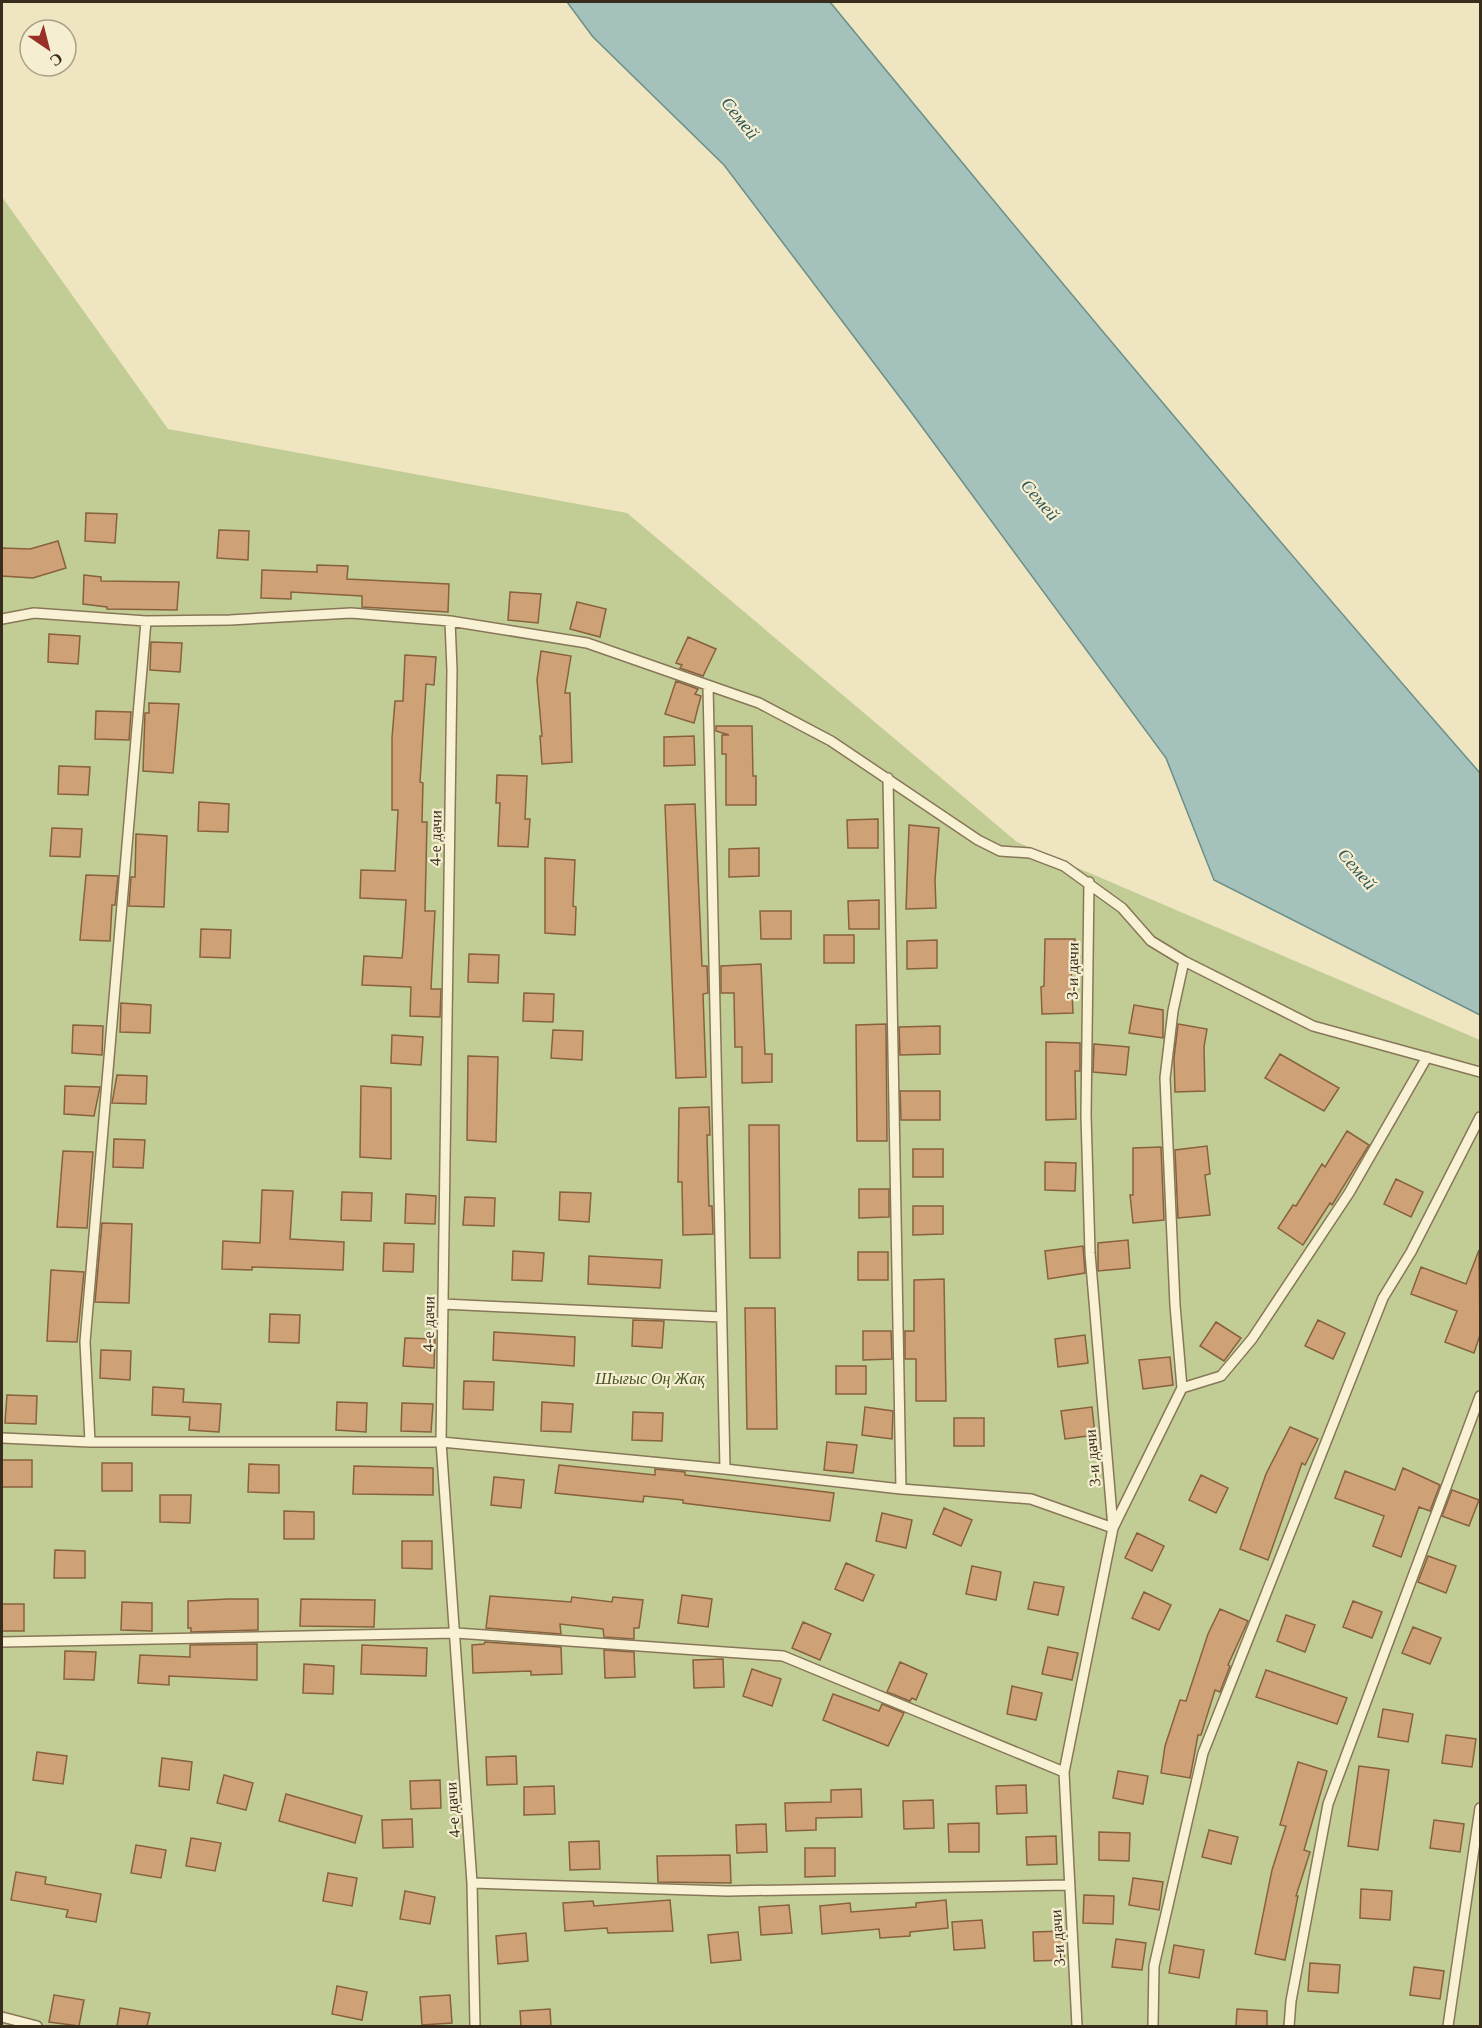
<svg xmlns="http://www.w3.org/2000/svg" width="1482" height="2028" viewBox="0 0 1482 2028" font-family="Georgia,serif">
  <rect width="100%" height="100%" fill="#efe5c1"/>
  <path fill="#c1cd95" d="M2 197 168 429 627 513 1017 842 1480 1040V2026H2Z"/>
  <path fill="#a4c1bb" stroke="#6b8f89" stroke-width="1.5" d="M567 2H830C1043 262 1259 520 1480 773V1015L1214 880 1166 758 911 412 724 165 593 37Z"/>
  <path fill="#cea276" stroke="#88613e" stroke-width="1.5" d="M86 513 117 514 115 543 85 541Z
    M219 530 249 531 248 560 217 558Z
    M58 541 66 568 33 578 2 576V548L30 549Z
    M317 565 348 566 347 579 449 584 448 612 362 607V596L291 592V599L261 598 262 570 317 572Z
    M84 575 101 577V581L179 582 177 610 107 609V607L83 604Z
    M510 592 541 594 538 623 508 620Z
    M577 602 606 609 600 637 570 629Z
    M49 634 80 636 78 664 48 662Z
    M688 637 716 649 703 676 680 668 682 665 676 663Z
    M151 642 182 643 180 672 150 670Z
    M541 651 571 656 565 693H570L572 762 542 764 540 736H542L537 680Z
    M405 655 436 657 434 685 426 684 420 782 423 783 422 822H427L425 911H435L431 989H441L440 1017 410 1016 411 987 362 985 364 956 402 958 403 949 406 900 360 898 361 870 395 871 398 810H392V738L395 701H403Z
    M676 681 698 689 695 694 701 696 694 723 665 714Z
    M149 703 179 704 173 773 143 771 145 713H149Z
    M96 711 131 712 129 740 95 739Z
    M716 726H752L753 776H756V805H726V754H722V735H729L716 731Z
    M694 736 695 765 664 766V737Z
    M59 766 90 767 88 795 58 794Z
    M497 775 527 776 525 819H530L528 847 498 846 500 803H496Z
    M199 802 229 804 228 832 198 831Z
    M695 804 702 966H707L708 993 703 994 706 1077 676 1078 665 805Z
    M878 819V848H848L847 820Z
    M909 825 939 828 935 880 936 908 906 909Z
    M52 828 82 829 80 857 50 856Z
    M136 834 167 836 164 907 129 906 131 877H135Z
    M759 848V876L729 877V849Z
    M545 858 575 860 573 906 576 907 575 935 545 933Z
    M86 875 118 876 115 905H112L110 941 80 940Z
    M879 900V929H849L848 901Z
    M760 911H791V939H761Z
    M201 929 231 930 230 958 200 957Z
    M824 935H854V963H824Z
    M1045 939H1075V967H1071L1073 1013 1042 1014 1041 987 1044 986Z
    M937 940V968L907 969V941Z
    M469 954 499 955 498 983 468 982Z
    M761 964 765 1054H772V1082L742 1083V1047H735L734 993H721V966Z
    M524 993 554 994 553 1022 523 1021Z
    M121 1003 151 1005 150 1033 120 1032Z
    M1134 1005 1163 1010V1038L1129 1033Z
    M886 1024 887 1141H857L856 1025Z
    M1178 1024 1207 1029 1204 1047 1205 1091 1175 1092 1174 1058Z
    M73 1025 103 1026 102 1055 72 1053Z
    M940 1026V1054L900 1055 899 1027Z
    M553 1030 583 1031 582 1060 551 1058Z
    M392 1035 423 1037 421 1065 391 1063Z
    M1046 1042 1080 1043V1071H1075L1076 1119 1046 1120Z
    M1094 1044 1129 1047 1126 1075 1093 1072Z
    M1280 1054 1339 1088 1324 1111 1265 1078Z
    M468 1056 498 1057 496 1142 467 1140Z
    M117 1075 147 1076 146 1104 112 1103Z
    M65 1086 100 1087 94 1116 64 1114Z
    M361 1086 391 1088V1159L360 1157Z
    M900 1091H940V1120H901Z
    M709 1107 710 1135H707L709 1206H712L713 1234 683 1235 682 1182H678L679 1108Z
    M749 1125H779L780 1258H750Z
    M1347 1131 1369 1145 1332 1205 1330 1203 1303 1245 1278 1228 1293 1205 1296 1206 1322 1164 1325 1167Z
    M114 1139 145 1140 143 1168 113 1167Z
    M1207 1146 1210 1174 1205 1175 1210 1215 1178 1218 1175 1150Z
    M1161 1147 1164 1220 1133 1223 1130 1195H1133V1148Z
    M913 1149H943V1177H913Z
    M63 1151 93 1152 87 1228 57 1227Z
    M1045 1162 1076 1163 1075 1191 1045 1190Z
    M1396 1179 1423 1192 1411 1217 1384 1204Z
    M859 1189H889V1217L859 1218Z
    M262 1190 293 1191 290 1239 344 1242 343 1270 252 1267V1270L222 1269 223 1241 260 1243Z
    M342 1192 372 1193 371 1221 341 1220Z
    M560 1192 591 1193 589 1222 559 1220Z
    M406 1194 436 1196 435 1224 405 1223Z
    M465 1197 495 1198 494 1226 463 1225Z
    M913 1206H943V1234L913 1235Z
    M102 1223 132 1224 129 1303 95 1302Z
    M1128 1240 1130 1268 1098 1271V1243Z
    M384 1243 414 1244 413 1272 383 1271Z
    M1083 1246 1085 1273 1048 1279 1045 1251Z
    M1479 1250 1480 1335 1474 1353 1445 1342 1457 1311 1411 1294 1421 1267 1466 1284Z
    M513 1251 544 1253 542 1281 512 1280Z
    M858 1252H888V1280H858Z
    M589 1256 662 1260 660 1288 588 1284Z
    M51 1270 84 1272 77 1342 47 1341Z
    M944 1279 946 1401H916V1359H905V1331H914V1280Z
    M745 1308H775L777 1429H747Z
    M270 1314 300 1315 299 1343 269 1342Z
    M633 1320 664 1321 662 1348 632 1346Z
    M1318 1320 1345 1333 1333 1359 1305 1346Z
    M1216 1322 1241 1338 1224 1361 1200 1346Z
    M863 1331H891L892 1359 863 1360Z
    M494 1332 575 1337 574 1366 493 1360Z
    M1085 1335 1088 1363 1058 1367 1055 1339Z
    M405 1338 435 1339 434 1368 403 1366Z
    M101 1350 131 1351 130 1380 100 1378Z
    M1170 1357 1173 1385 1143 1389 1139 1360Z
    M836 1366H866V1394H836Z
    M464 1381 494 1382 493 1410 463 1409Z
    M153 1387 184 1389 183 1402 221 1404 219 1432 189 1430 190 1417 152 1415Z
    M7 1395 37 1396 36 1424 5 1423Z
    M337 1402 367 1403 366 1432 336 1430Z
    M542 1402 573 1404 571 1432 541 1431Z
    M402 1403 433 1404 431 1432 401 1431Z
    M865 1407 893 1411 892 1439 862 1435Z
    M1092 1407 1095 1435 1065 1439 1061 1411Z
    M633 1412 663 1413 662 1441 632 1440Z
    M954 1418H984V1446H954Z
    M1290 1427 1318 1439 1305 1465 1302 1463 1268 1560 1240 1549 1266 1474Z
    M827 1442 857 1445 853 1473 824 1470Z
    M2 1460H32V1487H2Z
    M102 1463H132V1491H102Z
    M249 1464 279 1465V1493L248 1492Z
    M559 1465 655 1475V1469L685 1472V1475L834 1493 830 1521 683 1503V1500L644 1496 643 1502 555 1493Z
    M354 1466 433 1468V1495L353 1494Z
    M1403 1468 1440 1485 1430 1511 1419 1507 1401 1557 1373 1546 1384 1516 1335 1498 1345 1471 1395 1490Z
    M1201 1475 1228 1488 1216 1513 1189 1500Z
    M494 1477 524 1480 521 1508 491 1505Z
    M1452 1490 1479 1500 1469 1526 1442 1516Z
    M160 1495H191L190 1523 160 1522Z
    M944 1508 972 1520 961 1546 933 1534Z
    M284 1511 314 1512V1539H284Z
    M882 1513 912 1520 906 1548 876 1541Z
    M1137 1533 1164 1546 1152 1571 1125 1558Z
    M402 1541H432V1569L402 1568Z
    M55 1550 85 1551V1578H54Z
    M1428 1556 1456 1566 1446 1593 1418 1582Z
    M846 1563 874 1575 863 1601 835 1589Z
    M972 1566 1001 1572 996 1600 966 1594Z
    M1034 1582 1064 1587 1058 1615 1028 1609Z
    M1144 1592 1171 1605 1159 1630 1132 1618Z
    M682 1595 712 1599 708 1627 678 1623Z
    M490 1596 571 1602 572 1597 612 1602 613 1597 643 1600 639 1628H634V1639L604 1637 603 1629 560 1624 561 1634 486 1628Z
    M228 1599H258V1630L191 1632V1628H188V1601Z
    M301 1599 375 1600 374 1627 300 1626Z
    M1353 1601 1382 1612 1372 1638 1343 1627Z
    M122 1602 152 1603V1631L121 1630Z
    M2 1604H24V1631H2Z
    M1220 1609 1248 1621 1228 1665 1230 1666 1220 1692 1215 1690 1201 1735H1198L1190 1778 1161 1773 1165 1746 1180 1700 1186 1701 1208 1634Z
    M1286 1615 1315 1625 1305 1652 1277 1641Z
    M803 1622 831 1634 820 1660 792 1648Z
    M1413 1627 1441 1638 1430 1664 1402 1653Z
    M485 1642 561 1647 562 1674 531 1675V1671L473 1673 472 1645 484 1644Z
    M257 1644V1680L169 1676V1685L138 1683 140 1655 190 1657V1645Z
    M362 1645 427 1648 426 1676 361 1674Z
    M1048 1647 1078 1653 1072 1680 1042 1674Z
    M604 1650 634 1652 635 1677 605 1678Z
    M65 1651 96 1652 94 1680 64 1679Z
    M723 1659 724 1687 694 1688 693 1660Z
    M900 1662 927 1674 916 1700 912 1698 910 1701 887 1692Z
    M304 1664 334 1666 333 1694 303 1693Z
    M752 1669 781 1679 772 1706 743 1696Z
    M1266 1670 1347 1698 1337 1724 1256 1697Z
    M1012 1686 1042 1693 1036 1720 1007 1714Z
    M833 1694 879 1711 882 1704 904 1713 888 1746 823 1720Z
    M1383 1709 1413 1714 1408 1742 1378 1737Z
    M1446 1735 1476 1739 1472 1767 1442 1763Z
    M37 1752 67 1756 63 1784 33 1780Z
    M516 1756 517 1784 487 1785 486 1757Z
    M162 1758 192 1762 189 1790 159 1786Z
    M1298 1762 1327 1771 1304 1850 1310 1852 1296 1896H1298L1285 1960 1255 1954 1272 1870 1286 1826 1280 1825Z
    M1359 1766 1389 1770 1378 1850 1348 1846Z
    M1118 1771 1148 1776 1143 1804 1113 1798Z
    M224 1775 253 1783 246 1810 217 1803Z
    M440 1780 441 1808 411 1809 410 1781Z
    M1026 1785 1027 1813 997 1814 996 1786Z
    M554 1786 555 1814 524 1815V1787Z
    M861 1789 862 1817 816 1818V1830L786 1831 785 1803 831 1802V1790Z
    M286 1794 362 1816 355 1843 279 1821Z
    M933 1800 934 1828 904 1829 903 1801Z
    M412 1819 413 1847 383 1848 382 1820Z
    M1434 1820 1464 1824 1460 1852 1430 1848Z
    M979 1823V1852H949L948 1824Z
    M766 1824 767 1852 737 1853 736 1825Z
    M1209 1830 1238 1837 1231 1864 1202 1857Z
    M1099 1832 1130 1833 1129 1861 1099 1860Z
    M1056 1836 1057 1864 1027 1865 1026 1837Z
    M191 1838 221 1843 215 1871 186 1866Z
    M599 1841 600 1869 570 1870 569 1842Z
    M136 1845 166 1850 161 1878 131 1873Z
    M805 1848H835V1876L805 1877Z
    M730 1855 731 1883 658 1882 657 1856Z
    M16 1872 46 1877 45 1884 101 1894 96 1922 66 1917 68 1910 11 1900Z
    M328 1873 357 1878 352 1906 323 1901Z
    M1133 1878 1163 1882 1159 1910 1129 1905Z
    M1361 1889 1392 1891 1390 1920 1360 1918Z
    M405 1891 435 1897 430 1924 400 1919Z
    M1084 1895 1114 1896 1113 1924 1083 1923Z
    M670 1900 673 1931 608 1933 607 1928 565 1931 563 1903 593 1901 594 1906Z
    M946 1900 948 1928 910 1932V1936L880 1938 879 1929 822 1934 820 1906 850 1903 851 1912 916 1907V1903Z
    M789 1905 792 1933 761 1935 759 1907Z
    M982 1920 985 1948 954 1950 952 1922Z
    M1064 1931V1960L1034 1961 1033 1932Z
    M738 1932 741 1960 711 1963 708 1935Z
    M526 1933 528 1961 498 1964 496 1936Z
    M1116 1939 1146 1943 1142 1970 1112 1967Z
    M1174 1945 1204 1950 1199 1978 1169 1973Z
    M1310 1963 1340 1965 1338 1993 1308 1991Z
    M1414 1967 1444 1971 1440 1999 1410 1995Z
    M337 1986 367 1992 362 2020 332 2014Z
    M54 1995 84 2000 79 2026 49 2022Z
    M450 1995 452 2023 422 2025 420 1997Z
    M120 2008 150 2013 147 2026H117Z
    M550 2009 551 2026H521L520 2011Z
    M1237 2009 1267 2011V2026H1236Z"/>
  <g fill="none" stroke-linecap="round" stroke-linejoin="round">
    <defs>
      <path id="service" d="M2 619 34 613 146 621 230 620 351 613 450 621 587 643 759 703 831 741 978 840 1000 851 1030 853 1064 866 1122 908 1151 941 1184 961 1313 1026 1480 1072
        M450 621 452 670 441 1442 472 1883 475 2026
        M708 686 725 1469
        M888 778 901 1489
        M443 1304 721 1317
        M1182 1388 1175 1305 1165 1078 1173 1011 1184 961
        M2 1438 90 1442H441L725 1469 901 1489 1031 1499 1113 1528 1182 1388 1221 1376 1252 1339 1349 1193 1427 1057
        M90 1442 85 1342 146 621
        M2 1642 456 1633 783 1656 1064 1772
        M472 1883 727 1891 1069 1885
        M2 2017 37 2026
        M1077 2026 1064 1772 1113 1528 1090 1253 1086 1115 1089 882
        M1153 2026 1154 1966 1203 1753 1383 1298 1411 1252 1480 1117
        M1289 2026 1291 2001 1328 1804 1480 1396
        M1448 2026 1480 1808"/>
    </defs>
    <use href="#service" stroke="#887658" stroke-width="12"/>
    <use href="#service" stroke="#f9f1d4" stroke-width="9"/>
  </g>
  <g text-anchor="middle" stroke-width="4.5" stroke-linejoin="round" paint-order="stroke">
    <g font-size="16" fill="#382c1d" stroke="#f6eed1">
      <text transform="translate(435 838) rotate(-89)" y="6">4-е дачи</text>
      <text transform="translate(1072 971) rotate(-89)" y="6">3-и дачи</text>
      <text transform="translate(428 1324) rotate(-89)" y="6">4-е дачи</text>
      <text transform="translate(1092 1458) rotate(-95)" y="6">3-и дачи</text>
      <text transform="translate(452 1810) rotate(-94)" y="6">4-е дачи</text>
      <text transform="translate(1057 1938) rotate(-94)" y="6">3-и дачи</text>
    </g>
    <g font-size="16" font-style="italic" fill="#445423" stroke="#f6eed1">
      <text x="650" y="1384">Шығыс Оң Жақ</text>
    </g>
    <g font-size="18" font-style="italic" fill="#2c5758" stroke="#f6eed1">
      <text transform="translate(740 118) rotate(51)" y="6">Семей</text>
      <text transform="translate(1040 500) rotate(49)" y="6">Семей</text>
      <text transform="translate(1357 869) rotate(49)" y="6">Семей</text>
    </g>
  </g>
  <rect width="1482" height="2028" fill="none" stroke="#382c1d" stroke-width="6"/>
  <g transform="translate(48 48) rotate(145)"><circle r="28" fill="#f6eed1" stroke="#aaa089" stroke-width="1.5"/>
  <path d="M0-4.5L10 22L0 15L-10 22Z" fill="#983027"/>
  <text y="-9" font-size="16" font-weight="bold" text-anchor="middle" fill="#382c1d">С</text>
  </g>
</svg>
